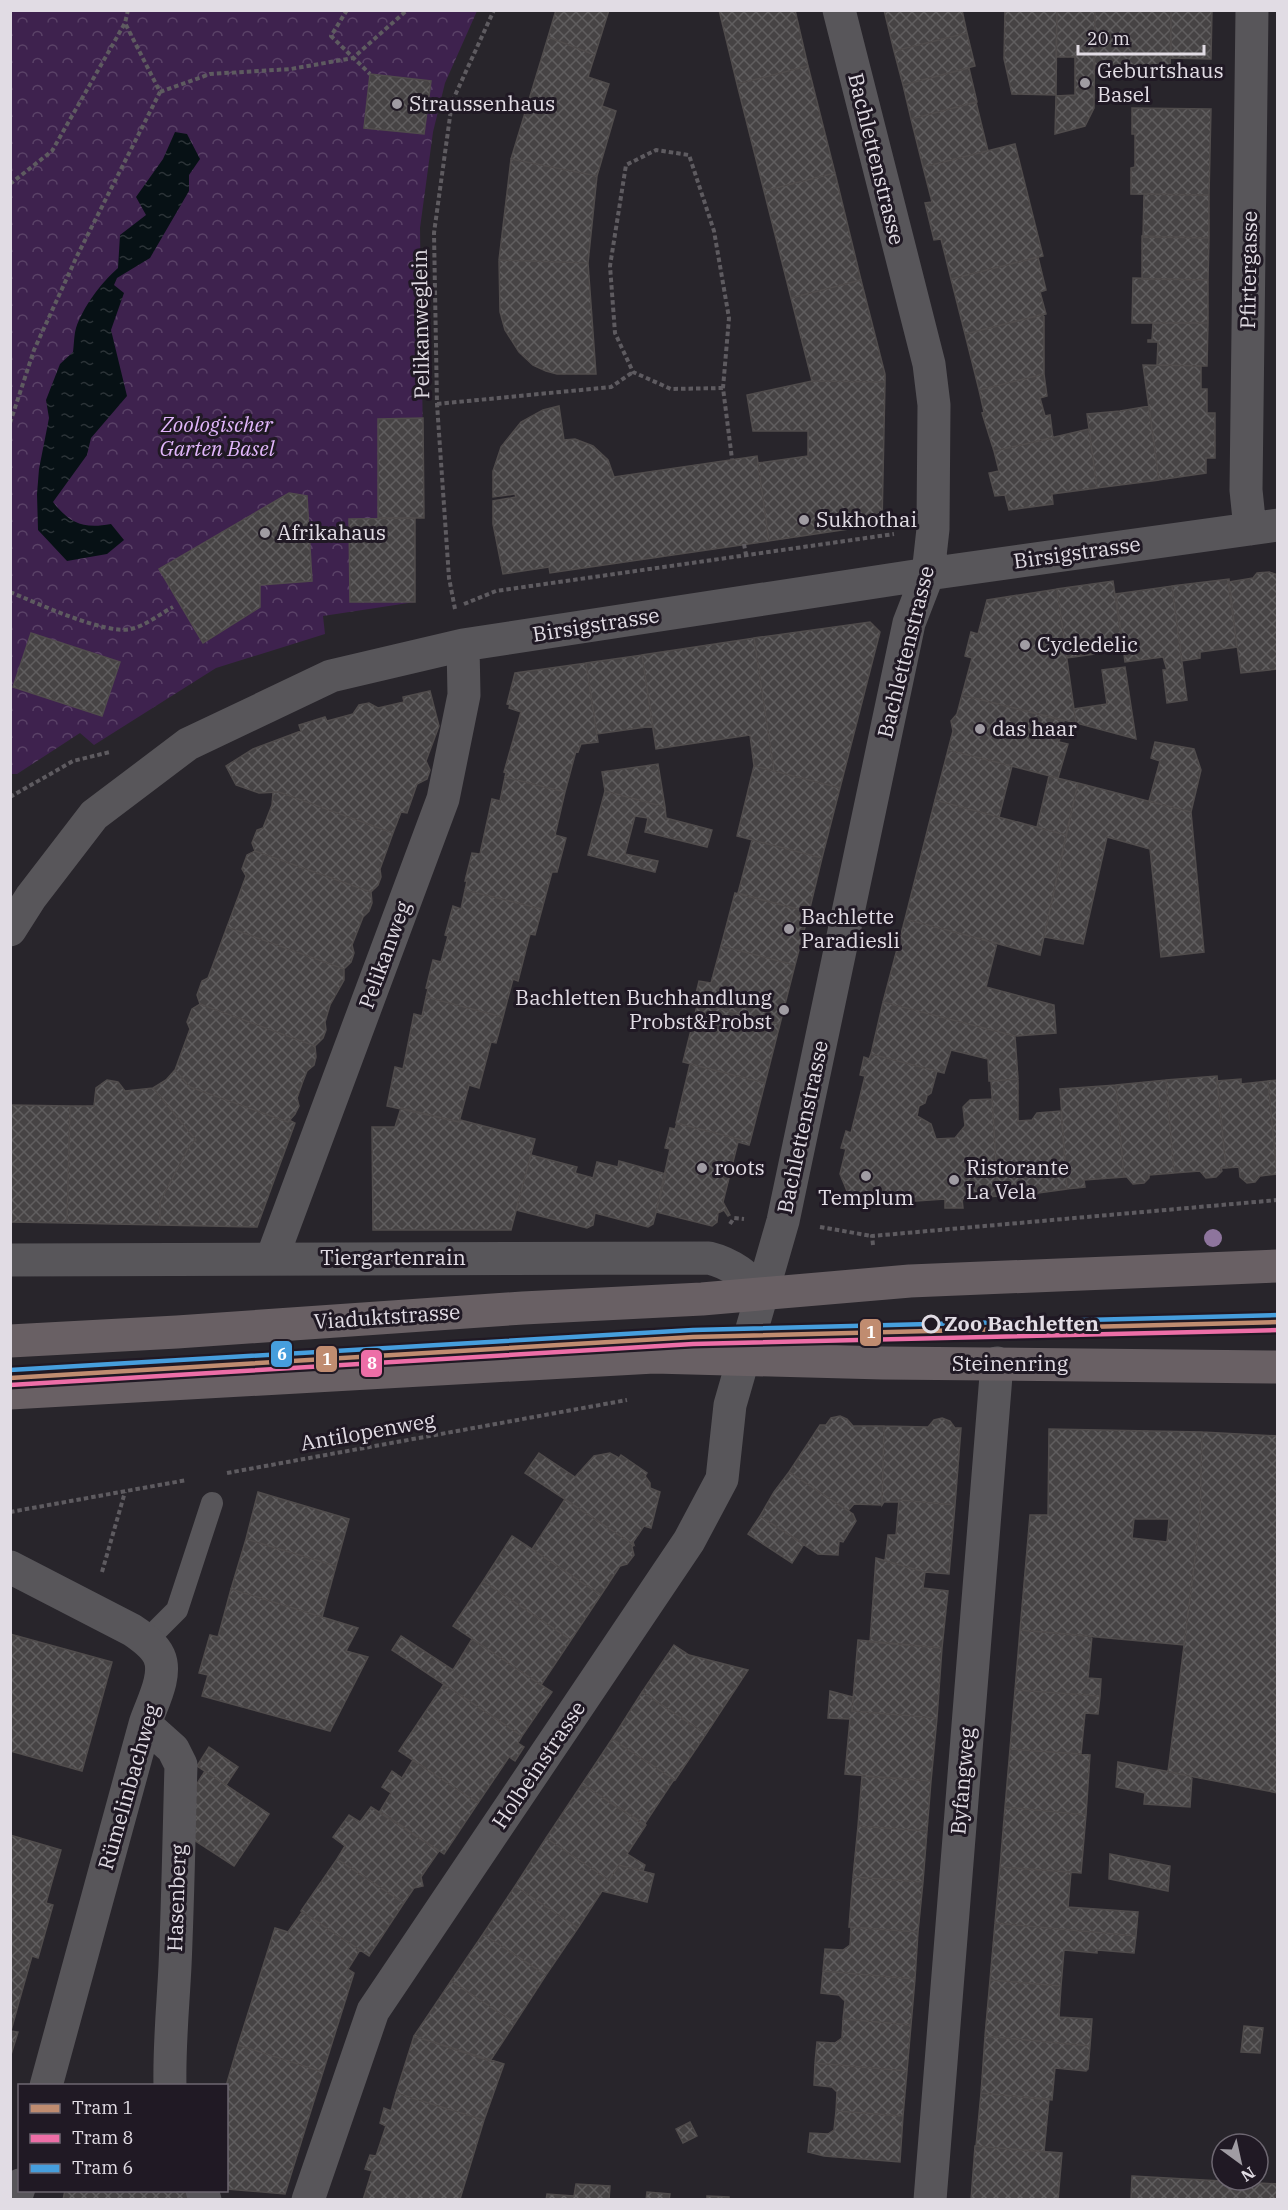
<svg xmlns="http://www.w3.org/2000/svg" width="1288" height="2210" viewBox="0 0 1288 2210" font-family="'IBM Plex Serif',serif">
  <defs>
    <pattern id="park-crowns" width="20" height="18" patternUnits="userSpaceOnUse" patternTransform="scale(1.5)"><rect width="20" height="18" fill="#3e224e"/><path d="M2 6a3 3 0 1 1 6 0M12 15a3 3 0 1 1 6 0" fill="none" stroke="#5a4267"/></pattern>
    <pattern id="water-ripples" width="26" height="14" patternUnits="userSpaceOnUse" patternTransform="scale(1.5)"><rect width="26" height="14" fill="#071115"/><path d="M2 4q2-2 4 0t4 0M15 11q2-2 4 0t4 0" fill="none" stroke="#2b3337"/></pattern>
    <pattern id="building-cross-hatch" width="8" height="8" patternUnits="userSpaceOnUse" patternTransform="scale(1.5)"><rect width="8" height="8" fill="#464344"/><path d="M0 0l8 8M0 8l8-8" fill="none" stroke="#605e5f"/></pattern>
  </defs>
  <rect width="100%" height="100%" fill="#28252b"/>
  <path fill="url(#park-crowns)" d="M10 11H477L445 83 433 132 420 228 424 518H415V602L323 616 325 634 216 668 94 745 80 733 17 774H11Z"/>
  <path fill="url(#water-ripples)" d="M175 132 187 134 200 159 189 175V191L150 258 117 278 114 285 124 293 111 330 127 396 91 438 87 455 53 502C70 524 84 529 111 524L124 540 107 554 67 561 38 530 37 494 39 469 49 418 46 400 60 364 73 352C74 345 74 335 76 328 83 307 101 283 118 268L120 235 146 215 136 197 163 159Z"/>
  <path fill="url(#building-cross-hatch)" stroke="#504c4c" stroke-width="1.5" fill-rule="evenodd" d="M556 10H609L595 55 548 37Z
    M719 10H795L808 66 737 84Z
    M884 10H962L967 33 894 51Z
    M1005 10H1057L1056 95 1012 94 1004 59Z
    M1057 10H1095L1094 108 1085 126 1055 134 1056 96 1075 95V57H1056Z
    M1095 10H1171L1170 71 1094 70Z
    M1171 10H1212L1211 59 1171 58Z
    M967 33 975 66 903 85 894 51Z
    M548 37 595 55 588 77 609 84 602 106 616 111 597 176 511 159Z
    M808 66 835 173 764 191 737 84Z
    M969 68 977 102 911 119 903 85Z
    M370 74 431 81 424 134 364 128Z
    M976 102 988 151 923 167 911 119Z
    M1132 108 1211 109 1209 195 1131 194V168L1135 167V134H1132Z
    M1015 144 1043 256 951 279 941 239 934 240 925 203 932 202 923 167Z
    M511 159 597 176 588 263 499 260Z
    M835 173 861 280 791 298 764 191Z
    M1144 194 1209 195V238L1143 237Z
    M1142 236 1209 238 1208 280 1142 279Z
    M1038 257 1046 290 1040 292 1046 314 965 334 951 279Z
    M499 260 588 263 596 374H557L546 371 533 365 519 352 505 330 500 312Z
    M1133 278 1208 280V323H1132Z
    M861 280 885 374V382L812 381 791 298Z
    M1044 314V374L979 390 965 334Z
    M1153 323H1208L1207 366 1157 365 1158 342H1148V340H1152Z
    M1143 365 1201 366V389H1207V413H1215V458H1206V473L1159 480Z
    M1044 374 1047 396 1040 398 1045 416 1050 415 1053 438 994 451 982 413 984 412 979 390Z
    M812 381 885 382 882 524 769 541 758 463 808 456V431H753L747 395Z
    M559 406 564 440 575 439 593 446 608 460 614 477 757 456 769 541 550 573 549 567 503 574 493 524V501L516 497 515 494 493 497V471L501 447 521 422 543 410Z
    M1149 406 1159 480 1097 488 1087 414 1120 411Z
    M423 418 424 518H378V419Z
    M1089 429 1097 488 1052 494 1053 504 1009 510 1005 495 995 496 989 473 999 471 994 451Z
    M289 493 307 496 312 581 260 585V607L203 643 159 569Z
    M415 518V602H350L349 519Z
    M1269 572 1278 575V669L1241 673 1228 582 1253 578 1257 573Z
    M1229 579 1237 647 1200 652V658L1182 661 1172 586Z
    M1113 581 1123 650 1067 658 1057 589Z
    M1172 586 1187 700 1167 703 1163 670H1167L1163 657 1125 662 1116 594Z
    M1057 589 1076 723 962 695 972 658 965 656 971 632 978 634 987 600Z
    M870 622 880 632 840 788 774 771 754 638Z
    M31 633 120 662 102 716 13 687Z
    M754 638 774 771 754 766 750 735 656 749 642 655Z
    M642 655 653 726 597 734 586 663Z
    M586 663 598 742 581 744 578 752 576 751 565 792 505 777 506 773 504 772 521 712 509 708 510 705 507 704 515 673Z
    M1125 667 1136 739 1076 723 1074 709 1107 704 1102 670Z
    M430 691 439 726 426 761 430 770 427 779 417 784 407 813 401 812 393 833 279 792 259 793 236 785 226 766 253 749 301 731 299 725 325 717 327 721 353 714 359 705 369 703 378 708 404 702 403 697Z
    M962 695 1064 721 1059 742 1068 744 1058 778 948 750 953 731 951 721 957 714Z
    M1155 742 1194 749 1201 770 1191 812 1149 801 1160 761 1151 758Z
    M948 750 1012 766 999 817 935 800Z
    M658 764 665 807 605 791 602 772Z
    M754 766 840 788 822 858 737 836Z
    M1049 776 1078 783 1066 835 1037 827Z
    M505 777 565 792 555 835 566 838 557 872H552L542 909 465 890 467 881H465L472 853 480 854 492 799 500 801Z
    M1078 783 1191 812 1204 952 1161 957 1150 849 1107 837 1083 944 1044 937Z
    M605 791 665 807 666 818 712 830 707 847 645 832 648 818 635 816 625 854 658 861 655 872 588 855Z
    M273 792H279L393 833 380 869 381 877 378 885 371 892 255 851 252 843 257 830 263 828 272 805Z
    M935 800 1066 835 1040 955 905 919Z
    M752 840 822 858 809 912 738 893Z
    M255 851 371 892 372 903 369 911 363 917 352 945 354 953 351 962 344 969 227 927 246 876 242 869 247 855Z
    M465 890 542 909 535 935 530 934 518 981 513 979 503 1017 426 997 428 989 426 988 433 960 441 962 448 936 445 935 453 906 461 909Z
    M735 893 809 912 795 965 721 946Z
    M905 919 997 943 986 987 1054 1005 1056 1033 1015 1036 883 1002Z
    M227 927 344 969V980L330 1005 325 1022 326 1030 323 1038 315 1046 200 1004 197 995 202 981 208 978Z
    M721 946 795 965 780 1024 694 1002 699 981 711 983Z
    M426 997 503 1017 496 1043 491 1042 479 1088 469 1085 459 1122 387 1106 395 1067 403 1069 414 1014 422 1016Z
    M694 1002 780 1024 765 1083 683 1062 697 1006 693 1005Z
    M883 1002 1015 1036 1018 1079 989 1081 988 1059 951 1050 944 1073 871 1054Z
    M200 1004 315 1046 316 1057 314 1065 307 1071 303 1081 297 1098 299 1106 295 1114 288 1122 190 1087 175 1070 190 1029 187 1022 192 1009Z
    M871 1054 937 1071 931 1093 927 1096 925 1103 919 1106 917 1116 931 1124 936 1139 955 1138 965 1126 963 1107 970 1100 992 1099 998 1196 962 1199 963 1208H945V1199L872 1204 857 1200 847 1191 840 1174 846 1149 841 1148 846 1131 851 1133 865 1076 860 1075 864 1057 869 1059Z
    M690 1064 765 1083 750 1142 676 1123Z
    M175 1070 190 1087 288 1122 289 1120 295 1123 257 1227 160 1225V1202L190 1145 196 1140 153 1088 166 1080Z
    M1217 1076 1226 1168H1221L1222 1171 1216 1177 1206 1178 1200 1171 1174 1173 1166 1080Z
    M1018 1079V1121L1032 1120 1037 1113 1061 1111 1067 1189 1038 1193 1033 1198 1027 1199 1020 1198 1016 1194 998 1195 991 1081Z
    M1241 1079V1084L1268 1081 1277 1174 1260 1176 1255 1182 1247 1183 1240 1177 1239 1167 1226 1168 1217 1081Z
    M107 1080 118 1082 125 1091 153 1088 196 1140 190 1145 160 1202V1225L67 1223 70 1106H94L96 1088Z
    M1166 1080 1174 1173 1149 1175V1178L1144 1183 1133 1184 1127 1177H1124L1116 1085Z
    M1278 1080V1174H1277L1268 1081Z
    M1116 1085 1124 1177 1084 1180 1085 1187 1067 1189 1060 1089Z
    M10 1105 70 1106 67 1223 10 1222Z
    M401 1108 459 1122 460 1120 535 1139 511 1230H373L372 1127H395Z
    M677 1123 750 1142 749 1145 738 1142 723 1202 730 1215 728 1216 724 1210 718 1213 717 1222 712 1226 656 1212 670 1149 665 1148 670 1128 675 1129Z
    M531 1155 577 1167 575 1173 593 1178 597 1162 618 1167 619 1161 666 1174 653 1224 648 1227 595 1213 593 1225 587 1228 516 1210Z
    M840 1416 847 1419 853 1426H884L882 1505 854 1504 848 1511 789 1472 820 1425H826L831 1418Z
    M942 1418 950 1421 955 1428H961L955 1505 899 1500V1502H884L882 1505 884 1426 928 1427 934 1420Z
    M1049 1429 1202 1432 1200 1519 1184 1645 1020 1630 1030 1515H1048ZM1134 1519H1169L1167 1542 1132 1538Z
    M1202 1432 1278 1436V1793L1168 1772 1200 1519Z
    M539 1453 575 1477 594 1456 610 1453 619 1458 621 1455 647 1473 645 1476 650 1483V1488L660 1492 651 1528 644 1526 633 1542 634 1545 525 1473Z
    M789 1472 853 1514 856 1521 843 1542 839 1541 838 1555 818 1554 760 1516 774 1492Z
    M258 1492 349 1519 336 1566 246 1539Z
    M565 1499 634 1545 632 1547 634 1555 627 1564 620 1566 601 1595 532 1549Z
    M899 1500 955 1505 949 1574 925 1572 885 1561 888 1535H896Z
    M760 1516 804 1544 792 1563 748 1534Z
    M512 1536 601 1595 571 1640 483 1581Z
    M246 1539 336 1566 322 1617 231 1589Z
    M876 1558 925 1572 923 1588 948 1591 942 1648 870 1642Z
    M483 1581 571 1640 541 1685 453 1626Z
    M231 1589 358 1628 346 1651 368 1657 330 1731 202 1696 208 1675 199 1673 210 1635 218 1637Z
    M1020 1630 1092 1636 1088 1678 1101 1679 1100 1696 1015 1690Z
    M10 1634 112 1662 82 1771 10 1751Z
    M401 1636 453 1670 472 1639 552 1692 522 1736 392 1650Z
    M858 1640 942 1648 937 1718 852 1711Z
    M674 1645 689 1655 748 1670 706 1734 642 1692Z
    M444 1684 522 1736 518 1743 524 1747 515 1761 509 1757 478 1803 399 1751Z
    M1015 1690 1100 1696 1098 1714 1085 1713 1081 1754 1010 1749Z
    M830 1691 853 1697 852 1711 937 1718 931 1781 845 1774 850 1719 828 1718Z
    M642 1692 706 1734 675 1780 612 1739Z
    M612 1739 675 1780 673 1781 644 1825 582 1784Z
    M209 1747 238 1767 226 1785 197 1766Z
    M1010 1749 1090 1755 1086 1815 1005 1807Z
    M413 1760 478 1803 444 1854 380 1811 391 1793 382 1787 392 1771 402 1778Z
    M1118 1762 1192 1776 1190 1807 1144 1804 1145 1793 1116 1787Z
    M205 1771 269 1814 234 1866 191 1838 193 1790Z
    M862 1776 931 1781 927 1831 858 1826Z
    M582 1784 646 1825 627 1854 645 1865 643 1871 619 1865 609 1880 546 1838Z
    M371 1807 439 1851 421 1877 423 1886 414 1888 404 1903 337 1859 345 1846 333 1837 349 1815 360 1822Z
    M1005 1807 1086 1815 1081 1873 1000 1867Z
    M858 1826 927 1831 923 1882 853 1877Z
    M10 1835 61 1850 46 1903 53 1905 38 1958 32 1956 17 2009 10 2008Z
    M546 1838 609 1880 619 1865 654 1874 647 1902 602 1891 578 1928 515 1886Z
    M1110 1854 1170 1866 1168 1891 1109 1879Z
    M337 1859 404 1903 369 1956 301 1911Z
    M1000 1867 1071 1872 1068 1907 1138 1912 1136 1936 995 1923Z
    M853 1877 923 1882 918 1932 849 1927Z
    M515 1886 578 1928 546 1975 483 1934Z
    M302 1912 360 1950 348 1969 354 1973 323 2072 238 2045 275 1928 288 1932Z
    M995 1923 1136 1936 1134 1953 1097 1950V1953L1064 1950 1061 1986 990 1980Z
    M851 1927 918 1932 915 1979 823 1971 825 1949 843 1950 850 1945Z
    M483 1934 546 1975 515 2023 451 1981Z
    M823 1971 915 1979 911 2025 843 2019 845 2001 839 1995 821 1993Z
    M990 1980 1061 1986 1059 2017 1092 2019 1090 2046 985 2036Z
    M451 1981 515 2023 490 2061 414 2036Z
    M10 2008 17 2009 11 2031 18 2032 10 2058Z
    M843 2019 911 2025 907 2071 815 2063 817 2042 835 2043 842 2038Z
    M1244 2026 1263 2028 1260 2053 1241 2052Z
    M414 2036 504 2064 484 2120 396 2093Z
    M985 2036 1090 2046 1088 2069 1086 2071 1055 2068 1052 2100 981 2093Z
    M238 2045 323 2072 285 2194 227 2189 226 2086Z
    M815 2063 907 2071 903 2116 836 2111 837 2092 832 2087 814 2085Z
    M396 2093 484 2120 460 2199 467 2200H363L372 2171 365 2169 370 2155 376 2156 386 2126 380 2123 384 2108 391 2111Z
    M981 2093 1049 2099 1044 2152 976 2146Z
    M836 2111 903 2116 900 2162 824 2156 808 2152 810 2133 828 2134 834 2130Z
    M690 2122 697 2136 683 2143 676 2129Z
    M975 2146 1062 2153 1058 2200H971Z
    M1132 2176 1278 2184V2200H1131Z
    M576 2184 610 2186 609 2200H546L547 2194 574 2196Z
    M65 2190H190L193 2200H63Z
    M647 2192 670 2194 669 2200H646Z
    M707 2196 729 2197V2200H707Z"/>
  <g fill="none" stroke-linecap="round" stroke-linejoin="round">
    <path stroke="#5e5b60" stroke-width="4" stroke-dasharray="4.5 3" stroke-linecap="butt" d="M347 10 331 36 370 74
      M160 92 210 74 291 69 353 58 407 10
      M10 184 52 151 125 23 128 10
      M723 388 671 389 633 372 615 333 610 266 626 165 656 150 689 155 714 231 729 318 723 388 732 459
      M437 404 611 387 633 372
      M10 423 34 350 77 256 160 92 125 23
      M744 544 746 555
      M10 592C37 603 105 635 131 629 145 626 160 614 173 607
      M464 604 496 591 894 534
      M455 609 449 578 437 404 434 233 452 102 494 10
      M10 797 73 761 110 752
      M730 1224 734 1218 744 1219
      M820 1227 872 1236
      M873 1245 872 1236 1278 1200
      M227 1473 627 1400
      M10 1512 187 1480
      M102 1572 125 1492"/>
    <path stroke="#58565a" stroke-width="22" d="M146 1641 177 1610 212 1503"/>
    <path stroke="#58565a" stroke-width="33" d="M1250 529 1246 490 1252 10
      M10 930 31 897 94 815 188 744 331 676 463 645 928 574 1278 525
      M272 1258 443 799 464 695 463 645
      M10 1260 709 1258C733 1264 746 1276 763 1293
      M10 1567 132 1630C141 1636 154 1645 159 1656 168 1676 151 1705 145 1724L46 2086
      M145 1724 173 1749 181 1765C179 1832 178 1899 175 1966 173 2006 169 2046 170 2086
      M202 2190 205 2200
      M15 2200 20 2185
      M308 2200 373 2011 689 1541 722 1479 730 1405 783 1221 909 623 928 574 933 529 934 405 929 364 839 10
      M930 2200 997 1363"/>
    <path stroke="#696064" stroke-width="33" d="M10 1341 177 1332 523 1308 702 1299 910 1281 1278 1266
      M10 1393 654 1357 883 1363 1278 1367"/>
    <defs>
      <path id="tram-1" d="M10 1378 693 1337 1278 1322"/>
      <path id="tram-2" d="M10 1385 693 1344 1278 1330"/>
      <path id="tram-3" d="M10 1370 693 1330 1278 1315"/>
    </defs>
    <use href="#tram-1" stroke="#201924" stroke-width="9"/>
    <use href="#tram-2" stroke="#201924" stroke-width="9"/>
    <use href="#tram-3" stroke="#201924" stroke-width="9"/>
    <use href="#tram-1" stroke="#c08c70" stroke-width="4.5"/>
    <use href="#tram-2" stroke="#ed6ea7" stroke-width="4.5"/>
    <use href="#tram-3" stroke="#469edd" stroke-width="4.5"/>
  </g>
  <circle fill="#8e759d" cx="1213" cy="1238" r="9"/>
  <g fill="#a09ca3" stroke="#201924" stroke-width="2">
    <circle cx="1085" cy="83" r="6"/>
    <circle cx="397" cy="104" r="6"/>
    <circle cx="804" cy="520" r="6"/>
    <circle cx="265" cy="533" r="6"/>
    <circle cx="1025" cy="645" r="6"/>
    <circle cx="980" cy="729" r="6"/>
    <circle cx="789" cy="929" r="6"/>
    <circle cx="784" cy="1010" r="6"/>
    <circle cx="702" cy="1168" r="6"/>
    <circle cx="866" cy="1176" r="6"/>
    <circle cx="954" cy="1180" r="6"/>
  </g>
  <circle fill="#201924" stroke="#e1dce4" stroke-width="3" cx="931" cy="1324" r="8"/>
  <g text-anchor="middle" stroke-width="6" stroke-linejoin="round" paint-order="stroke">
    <g font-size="21" fill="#e1dce4" stroke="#201924" text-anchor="start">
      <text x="1097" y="78">Geburtshaus<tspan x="1097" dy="24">Basel</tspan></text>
      <text x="409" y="111">Straussenhaus</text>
      <text x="816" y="527">Sukhothai</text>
      <text x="277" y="540">Afrikahaus</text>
      <text x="1037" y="652">Cycledelic</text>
      <text x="992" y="736">das haar</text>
      <text x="801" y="924">Bachlette<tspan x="801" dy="24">Paradiesli</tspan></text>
      <text x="772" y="1005" text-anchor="end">Bachletten Buchhandlung<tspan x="772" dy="24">Probst&amp;Probst</tspan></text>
      <text x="714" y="1175">roots</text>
      <text x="966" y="1175">Ristorante<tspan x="966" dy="24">La Vela</tspan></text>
      <text x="866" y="1205" text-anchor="middle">Templum</text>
    </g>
    <g font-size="21" fill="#e1dce4" stroke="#201924">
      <text transform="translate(876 159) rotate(76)" y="7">Bachlettenstrasse</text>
      <text transform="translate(1249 270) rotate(-89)" y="7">Pfirtergasse</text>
      <text transform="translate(421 324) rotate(-91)" y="7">Pelikanweglein</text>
      <text transform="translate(1077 553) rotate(-8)" y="7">Birsigstrasse</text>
      <text transform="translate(596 625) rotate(-9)" y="7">Birsigstrasse</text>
      <text transform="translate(906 652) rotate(-76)" y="7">Bachlettenstrasse</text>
      <text transform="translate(385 955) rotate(-70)" y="7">Pelikanweg</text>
      <text transform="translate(803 1127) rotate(-78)" y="7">Bachlettenstrasse</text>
      <text x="393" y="1265">Tiergartenrain</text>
      <text transform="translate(387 1317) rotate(-4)" y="7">Viaduktstrasse</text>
      <text x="1010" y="1371">Steinenring</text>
      <text transform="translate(368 1432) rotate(-10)" y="7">Antilopenweg</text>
      <text transform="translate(539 1765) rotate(-56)" y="7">Holbeinstrasse</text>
      <text transform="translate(963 1781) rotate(-85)" y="7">Byfangweg</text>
      <text transform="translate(129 1787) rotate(-74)" y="7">Rümelinbachweg</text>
      <text transform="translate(177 1898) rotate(-88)" y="7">Hasenberg</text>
    </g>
    <g font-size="21" font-style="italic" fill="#e1b6fb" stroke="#201924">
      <text x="217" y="432">Zoologischer<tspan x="217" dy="24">Garten Basel</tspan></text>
    </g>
    <g font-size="21" font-weight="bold" fill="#e1dce4" stroke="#201924" text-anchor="start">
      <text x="944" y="1331">Zoo Bachletten</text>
    </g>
  </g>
  <g stroke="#201924" stroke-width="2">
    <rect x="859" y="1318" width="23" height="29" rx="6" fill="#c08c70"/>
    <rect x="270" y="1340" width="23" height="28" rx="6" fill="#469edd"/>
    <rect x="315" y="1345" width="23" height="28" rx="6" fill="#c08c70"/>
    <rect x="360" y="1349" width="23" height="29" rx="6" fill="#ed6ea7"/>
  </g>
  <g font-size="16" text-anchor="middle" font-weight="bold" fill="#fff">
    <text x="871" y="1338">1</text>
    <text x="282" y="1360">6</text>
    <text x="327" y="1365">1</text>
    <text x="372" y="1369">8</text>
  </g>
  <rect width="1288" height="2210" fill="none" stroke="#e1dce4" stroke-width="24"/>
  <rect x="18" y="2084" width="210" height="108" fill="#201924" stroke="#6d6771" stroke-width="1.5"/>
  <rect x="30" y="2104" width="30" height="9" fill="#c08c70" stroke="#6d6771" stroke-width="1.5"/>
  <text x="72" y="2114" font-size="18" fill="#e1dce4">Tram 1</text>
  <rect x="30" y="2134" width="30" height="9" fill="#ed6ea7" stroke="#6d6771" stroke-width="1.5"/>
  <text x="72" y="2144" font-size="18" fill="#e1dce4">Tram 8</text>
  <rect x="30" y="2164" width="30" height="9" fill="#469edd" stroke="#6d6771" stroke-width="1.5"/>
  <text x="72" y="2174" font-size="18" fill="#e1dce4">Tram 6</text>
  <g transform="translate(1240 2162) rotate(147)"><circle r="28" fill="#201924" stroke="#6d6771" stroke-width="1.5"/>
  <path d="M0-4.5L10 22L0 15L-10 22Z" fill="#a09ca3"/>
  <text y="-9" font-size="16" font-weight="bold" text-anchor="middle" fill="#e1dce4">N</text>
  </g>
  <path d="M1078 45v9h126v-9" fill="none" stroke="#e1dce4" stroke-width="3"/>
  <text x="1087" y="45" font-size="18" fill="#e1dce4" stroke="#201924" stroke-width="4.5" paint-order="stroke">20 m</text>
</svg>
